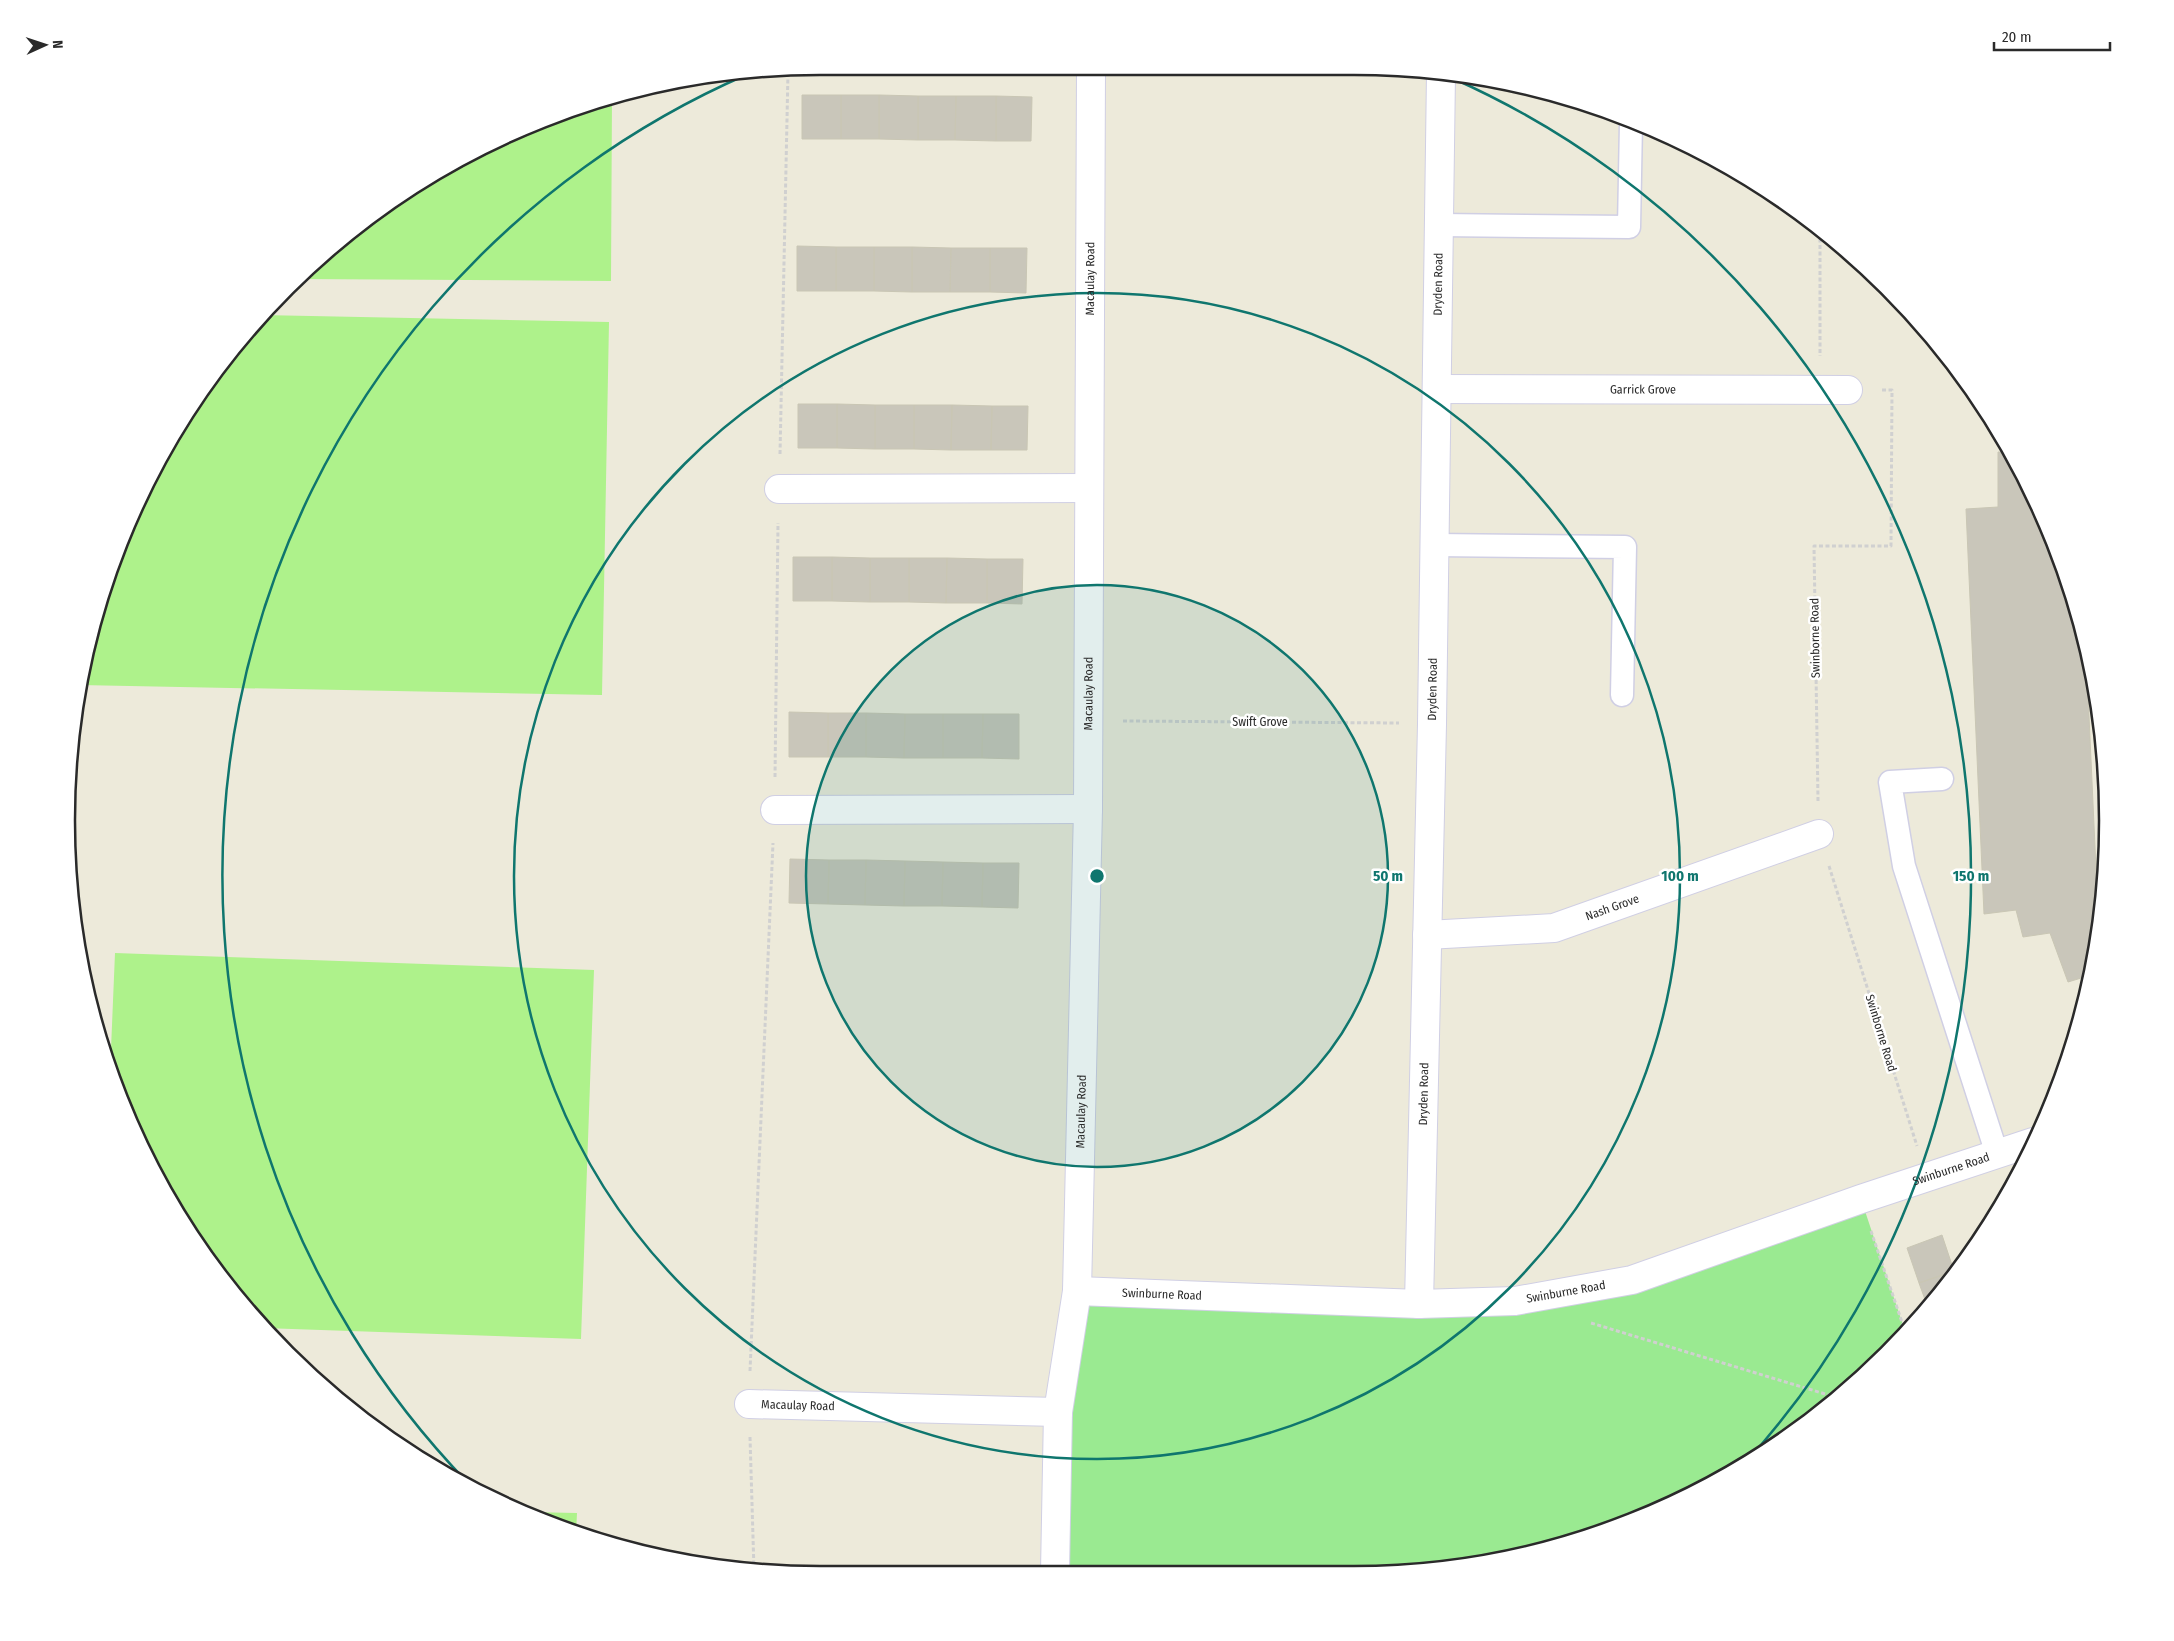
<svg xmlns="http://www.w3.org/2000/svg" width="2174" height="1641" viewBox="0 0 2174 1641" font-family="'Fira Sans Condensed',sans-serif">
  <rect width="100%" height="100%" fill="#edeada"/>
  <path fill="#9aea91" d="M1861 1199 1905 1331 1887 1354 1773 1447 1687 1497 1596 1535 1452 1568 1055 1572 1077 1291 1419 1304 1632 1280Z"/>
  <path fill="#aef28b" d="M612 96 611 281 298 279 323 253 443 167 532 124Z
    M261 315 609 322 602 695 79 685 106 578 144 487 194 401Z
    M115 953 594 970 581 1339 263 1328 254 1318 194 1240 144 1154 110 1073Z
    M527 1512 577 1513 576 1534Z"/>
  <path fill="#c9c6ba" stroke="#c9c6b4" d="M802 95H841V139H802Z
    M841 95H879V139H841Z
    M879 95 918 96V140L879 139Z
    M918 96H956L955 140H918Z
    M956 96H996V141L955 140Z
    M996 96 1032 97 1031 141H996Z
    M797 246 836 247V291H797Z
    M836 247H874V291H836Z
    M874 247H912V292L874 291Z
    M912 247 951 248 950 292H912Z
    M951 248H990V292H950Z
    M990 248H1027L1026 293 990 292Z
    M798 404H837V448H798Z
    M837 404 875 405V449L837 448Z
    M875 405H914V449H875Z
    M914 405H952L951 450 914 449Z
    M952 405 992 406 991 450H951Z
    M992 406H1028L1027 450H991Z
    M1998 452H2008L2050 532 2086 650 2097 891 2101 890 2091 975 2068 982 2050 933 2023 937 2016 910 1984 914 1966 509 1998 507Z
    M793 557H832V601H793Z
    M832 557 870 558V602L832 601Z
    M870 558H909V602H870Z
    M909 558H947L946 603 909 602Z
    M947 558 987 559V603H946Z
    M987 559H1023L1022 604 987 603Z
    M789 712 828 713V757H789Z
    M828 713H866V757H828Z
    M866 713 905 714 904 758 866 757Z
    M905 714H943V758H904Z
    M943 714H983L982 758H943Z
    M983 714H1019V759L982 758Z
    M790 859 829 860 828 904 789 903Z
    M829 860H866L865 905 828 904Z
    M866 860 905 861 904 906 865 905Z
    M905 861 943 862 942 906H904Z
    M943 862 983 863 982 907 942 906Z
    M983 863H1019L1018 908 982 907Z
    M1942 1235 1954 1271 1919 1283 1907 1248Z
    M1954 1271V1272L1927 1305 1919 1283Z"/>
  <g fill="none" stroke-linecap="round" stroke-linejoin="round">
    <defs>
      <path id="service" d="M1440 225 1629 227 1631 123
        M1435 545 1625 547 1622 695
        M1942 779 1890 782 1904 866 1997 1154"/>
      <g id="minor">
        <path id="s1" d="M1438 389 1848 390"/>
        <path d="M779 489 1088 488"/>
        <path d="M775 810 1088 809"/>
        <path id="s2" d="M1427 935 1554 928 1819 834"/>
        <path id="s3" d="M1077 1291 1419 1304 1515 1301 1632 1280 1861 1199 2033 1142"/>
        <path id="s4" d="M1419 1304 1432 724 1441 74"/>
        <path id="s5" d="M749 1404 1058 1412"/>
        <path id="s6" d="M1055 1572 1058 1412 1077 1291 1088 809 1091 70"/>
      </g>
    </defs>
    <use href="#service" stroke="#d0cfe4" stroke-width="25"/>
    <use href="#minor" stroke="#d0cfe4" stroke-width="30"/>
    <path stroke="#d0d0d0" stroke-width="3" stroke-dasharray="4 2.5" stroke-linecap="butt" d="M1820 232V356
      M780 454 788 72
      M1123 721 1399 723
      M775 777 778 523
      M1818 801 1814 546H1891L1892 390H1881
      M1829 866 1917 1146
      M1871 1231 1905 1331
      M1591 1323 1835 1397
      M750 1371 773 843
      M750 1437 754 1570"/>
    <use href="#service" stroke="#fff" stroke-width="22"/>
    <use href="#minor" stroke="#fff" stroke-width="28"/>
  </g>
  <circle cx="1097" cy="876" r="291" fill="#0f766e" fill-opacity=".12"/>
  <g fill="none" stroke="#0f766e" stroke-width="2.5">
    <circle cx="1097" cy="876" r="291"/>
    <circle cx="1097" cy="876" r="583"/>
    <path d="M468 1483A874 874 0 0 1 748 74M1452 78A874 874 0 0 1 1747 1461"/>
  </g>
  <g text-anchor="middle" stroke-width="5" stroke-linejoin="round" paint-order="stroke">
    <g font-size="12" fill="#2a2a2a" stroke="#fff">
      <text dy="4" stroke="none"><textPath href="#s6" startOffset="1295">Macaulay Road</textPath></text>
      <text dy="4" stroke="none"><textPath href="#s4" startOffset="1020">Dryden Road</textPath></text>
      <text dy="4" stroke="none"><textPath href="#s1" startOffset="205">Garrick Grove</textPath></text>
      <text transform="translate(1815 638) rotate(-91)" y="4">Swinborne Road</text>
      <text dy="4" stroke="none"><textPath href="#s4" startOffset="615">Dryden Road</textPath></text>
      <text dy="4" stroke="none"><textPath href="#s6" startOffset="880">Macaulay Road</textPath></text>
      <text x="1260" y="726">Swift Grove</text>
      <text dy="4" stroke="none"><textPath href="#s2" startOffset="189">Nash Grove</textPath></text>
      <text transform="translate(1881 1033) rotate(73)" y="4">Swinborne Road</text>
      <text dy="4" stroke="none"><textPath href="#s4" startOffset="210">Dryden Road</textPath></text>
      <text dy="4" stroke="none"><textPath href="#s6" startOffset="462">Macaulay Road</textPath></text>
      <text dy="4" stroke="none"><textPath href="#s3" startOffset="895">Swinburne Road</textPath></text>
      <text dy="4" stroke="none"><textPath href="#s3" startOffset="490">Swinburne Road</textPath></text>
      <text dy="4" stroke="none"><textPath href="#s3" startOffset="85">Swinburne Road</textPath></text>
      <text dy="4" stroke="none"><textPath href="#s5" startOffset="49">Macaulay Road</textPath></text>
    </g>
  </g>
  <path d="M0 0H2174V1641H0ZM820 75H1354A745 745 0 0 1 2099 820V821A745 745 0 0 1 1354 1566H820A745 745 0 0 1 75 821V820A745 745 0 0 1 820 75Z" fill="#fff" fill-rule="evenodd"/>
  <path fill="none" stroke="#2a2a2a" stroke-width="2.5" d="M820 75H1354A745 745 0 0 1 2099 820V821A745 745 0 0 1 1354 1566H820A745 745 0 0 1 75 821V820A745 745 0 0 1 820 75Z"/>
  <circle cx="1097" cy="876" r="8" fill="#0f766e" stroke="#fff" stroke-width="2.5"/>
  <g font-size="15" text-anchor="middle" font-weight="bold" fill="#0f766e" stroke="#fff" stroke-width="5" stroke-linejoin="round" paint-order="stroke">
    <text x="1388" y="881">50 m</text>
    <text x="1680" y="881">100 m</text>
    <text x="1971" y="881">150 m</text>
  </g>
  <g transform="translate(45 45) rotate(87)" stroke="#ffffff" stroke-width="4" paint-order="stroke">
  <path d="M0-4L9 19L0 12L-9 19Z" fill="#2a2a2a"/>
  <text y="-8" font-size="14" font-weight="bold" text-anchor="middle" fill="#2a2a2a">N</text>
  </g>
  <path d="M1994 42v8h116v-8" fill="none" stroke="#2a2a2a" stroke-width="2.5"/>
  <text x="2002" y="42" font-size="15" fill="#2a2a2a" stroke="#ffffff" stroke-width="4" paint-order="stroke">20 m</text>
</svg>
